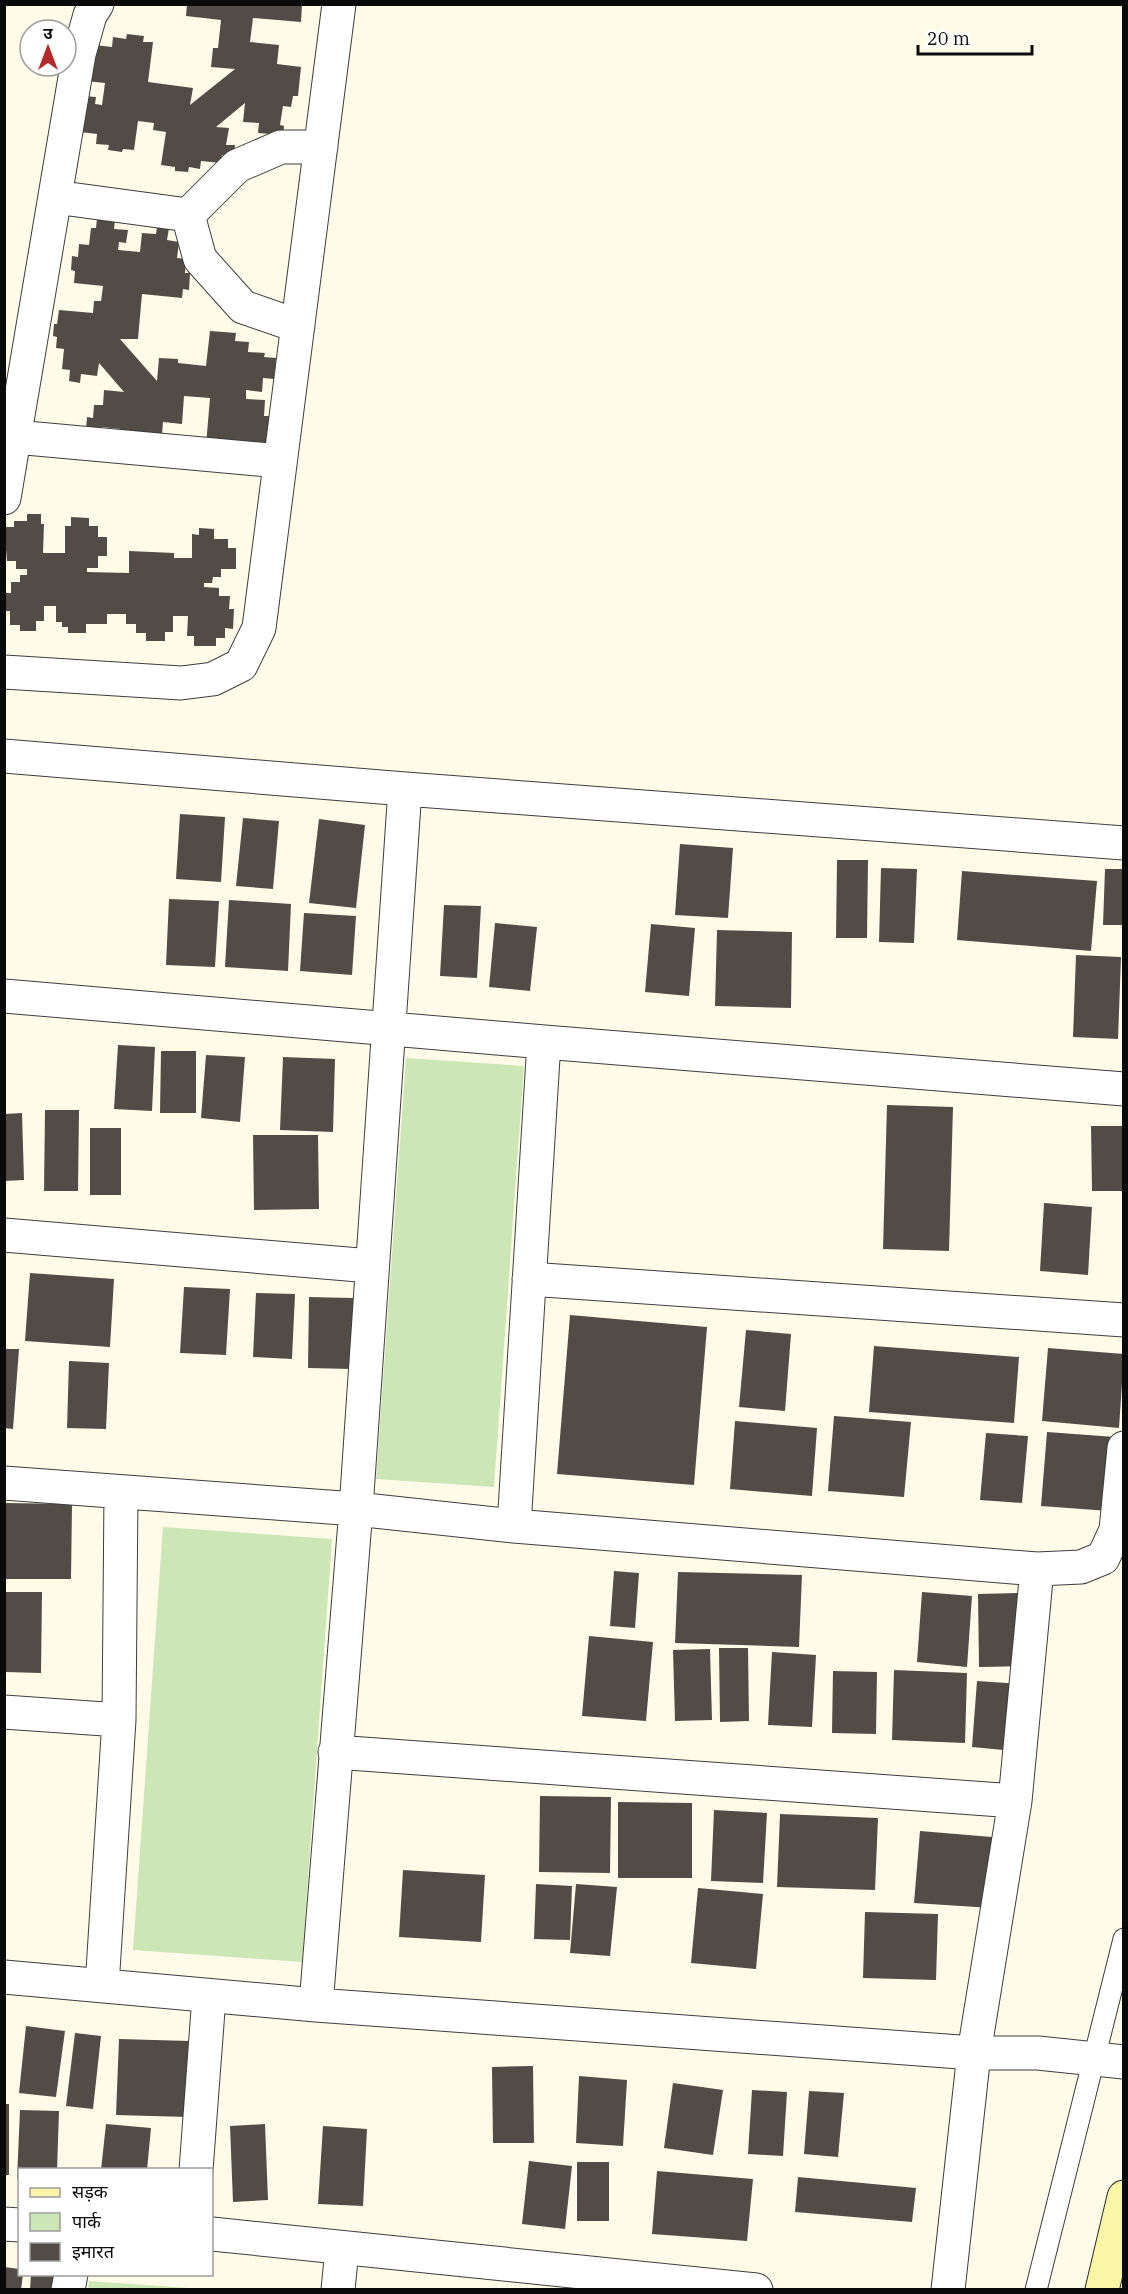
<svg xmlns="http://www.w3.org/2000/svg" width="1128" height="2294" viewBox="0 0 1128 2294" font-family="'IBM Plex Serif','Noto Sans Devanagari',serif">
  <rect width="100%" height="100%" fill="#fefbe9"/>
  <path fill="#cce6b5" d="M406 1058 524 1066 494 1487 376 1479Z
    M163 1527 332 1539 302 1962 133 1950Z
    M89 2281 202 2289H88Z"/>
  <path fill="#524c47" d="M187 4H302L301 22 253 18 250 42 279 45 277 64 301 67 298 96H293L291 107 283 106 280 125 284 126 283 140 271 134 258 133 259 123 243 122 245 103 216 127 229 128 226 145H235L234 157 222 155 221 163 201 161 200 169 189 167 188 172 175 171V167L161 165 166 132 153 130 154 123 138 121 134 150 123 149 122 152 108 150 109 145 96 144 97 134 80 132 83 96 96 97 95 104 102 105 105 83 86 81 95 45 112 47 113 37 126 39 127 34 144 36 143 42H153L148 82 193 88 190 105 235 69 211 67 213 48H218L221 20 186 16Z
    M97 219 115 220 114 229 128 230 126 243 119 242 118 250 140 252 142 233 156 234 157 227 169 228 167 240 179 242 177 258 186 259 185 273H190L189 290 183 289 182 298 142 294 138 339H120L157 381 159 358 178 359V363L206 366 210 331 236 333 235 341 249 342 248 352 265 353 264 357 276 358 274 379 263 378 262 392 246 390V399L265 400 264 416H270L268 442H264L263 446 206 445 210 398 184 396 182 424 163 422 161 447 120 438 121 429 102 427 101 431 86 430 87 417 93 418 94 405H103L104 390 124 392 99 363 97 376 81 374 80 383 69 381 70 370 62 369 64 349 56 348 57 337 53 336 54 324H57L59 310 93 313 94 301H101L103 286 74 283 75 271 71 270 72 256 78 257 79 244 89 245 91 228H96Z
    M27 514H41V524H44L43 553H65V526H71V517L89 518V526H98V537H107V556H98V568H87V572L129 573V551L174 553V558H192V534L199 535V528L214 529V539H228V548H236V569H221V577H213L212 583H204V587L219 588V596H230L229 609H234L233 629 225 628V638H216V646H194V636H187L188 616H173V632H165V641H146V633H136V624H126V614H107V624H86V633H68V627H62V622H56V606H44V621H36V631H20V625H10V611H4V593H11V582H20V575H27V569H16V561H7L4 527H14V521H27Z
    M180 814 225 817 221 882 176 879Z
    M243 818 279 821 273 889 236 886Z
    M319 819 365 825 356 908 309 903Z
    M680 844 733 848 728 918 675 915Z
    M837 860H868L867 938H836Z
    M881 868 917 869 914 943 879 942Z
    M1105 869H1124V925H1103Z
    M962 871 1097 881 1091 951 957 940Z
    M169 899 219 901 215 967 166 965Z
    M229 900 291 904 288 971 225 967Z
    M444 905 481 906 477 978 440 976Z
    M304 913 356 916 352 975 300 971Z
    M495 923 537 927 530 991 489 987Z
    M651 924 695 928 689 996 645 992Z
    M717 930 792 932 791 1008 715 1006Z
    M1076 955 1121 957 1118 1039 1073 1037Z
    M118 1045 155 1047 152 1111 114 1109Z
    M161 1051H196V1113H160Z
    M206 1055 245 1057 240 1122 201 1118Z
    M283 1057 335 1059 333 1132 280 1130Z
    M887 1105 953 1107 949 1251 883 1249Z
    M45 1110H79L78 1191H44Z
    M22 1113 24 1180 4 1181V1114Z
    M1091 1126H1124V1191H1092Z
    M90 1128H121V1195H90Z
    M253 1135H318L319 1209 254 1210Z
    M1044 1203 1092 1207 1088 1275 1040 1271Z
    M30 1273 114 1279 110 1347 25 1341Z
    M184 1287 230 1289 226 1355 180 1353Z
    M256 1293 295 1294 292 1359 253 1357Z
    M309 1297 353 1298 352 1369 308 1368Z
    M570 1315 707 1327 694 1485 557 1474Z
    M746 1330 791 1334 785 1411 739 1407Z
    M874 1346 1019 1357 1014 1423 869 1412Z
    M1048 1348 1124 1354 1119 1428 1042 1421Z
    M4 1349H19L13 1429 4 1428Z
    M69 1361 109 1363 106 1429 67 1428Z
    M834 1416 911 1422 904 1497 828 1491Z
    M735 1421 817 1428 812 1496 730 1489Z
    M1047 1432 1115 1437 1109 1511 1041 1506Z
    M986 1433 1028 1436 1022 1503 980 1500Z
    M4 1503 72 1504 71 1579H4Z
    M614 1571 639 1573 635 1628 610 1626Z
    M678 1572 802 1575 799 1647 675 1643Z
    M5 1592H42L41 1673 5 1672Z
    M922 1592 972 1596 967 1667 917 1662Z
    M1023 1593 1024 1666 979 1667 978 1594Z
    M589 1636 653 1642 646 1721 582 1716Z
    M719 1648H748L749 1721 720 1722Z
    M710 1649 712 1720 675 1721 673 1650Z
    M772 1652 816 1655 812 1727 768 1725Z
    M894 1670 967 1673 965 1743 892 1740Z
    M833 1671 877 1672 876 1734 832 1733Z
    M977 1681 1020 1684 1014 1751 972 1747Z
    M540 1796 611 1797 610 1873 539 1872Z
    M618 1802 692 1803V1878H618Z
    M714 1810 767 1813 763 1883 711 1881Z
    M780 1814 878 1818 875 1890 777 1887Z
    M920 1831 1004 1838 992 1908 914 1903Z
    M403 1870 485 1875 481 1942 399 1937Z
    M536 1884 572 1886 570 1940 534 1939Z
    M576 1884 617 1887 610 1956 570 1953Z
    M698 1888 763 1894 756 1969 691 1963Z
    M865 1912 938 1914 936 1980 863 1978Z
    M26 2026 65 2031 56 2097 19 2093Z
    M75 2033 101 2036 93 2109 66 2106Z
    M119 2039 190 2041 188 2117 116 2115Z
    M533 2066 534 2143H493L492 2067Z
    M579 2076 627 2080 623 2146 576 2143Z
    M673 2083 723 2090 713 2155 664 2148Z
    M752 2090 787 2092 783 2156 748 2154Z
    M809 2091 844 2093 838 2157 804 2154Z
    M4 2104H9V2175H4Z
    M20 2110 59 2111 57 2170H20V2179H17Z
    M106 2124 151 2128 147 2170H101Z
    M265 2124 268 2200 233 2202 230 2126Z
    M323 2126 367 2129 363 2206 318 2204Z
    M529 2161 572 2166 565 2229 522 2224Z
    M577 2162H609V2221H577Z
    M657 2171 753 2179 747 2241 652 2234Z
    M798 2177 916 2188 912 2222 795 2212Z
    M4 2267 20 2269V2274H23L21 2290H4Z
    M31 2274H67L64 2290H30Z"/>
  <g fill="none" stroke-linecap="round" stroke-linejoin="round">
    <defs>
      <path id="lane" d="M1036 2290 1124 1939"/>
      <path id="street" d="M55 197 188 215
        M298 326 243 307 200 259 188 215 237 166 281 147H321
        M4 436 280 461
        M4 498 79 54 90 15 97 4
        M4 672 181 683 213 679 241 665 259 628 339 4
        M4 756 405 789 1124 843
        M4 996 544 1042 1124 1089
        M4 1235 371 1266
        M529 1279 1124 1320
        M4 1483 356 1509 514 1526 1037 1569 1081 1567 1103 1558 1116 1530 1124 1448
        M514 1526 544 1042
        M4 1712 119 1720
        M335 1752 1015 1801
        M4 1977 316 2005 974 2053H1038L1124 2062
        M102 1986 119 1720 121 1492
        M316 2005 356 1509 405 789
        M196 2170 209 1997
        M4 2224 20 2225
        M212 2234 756 2290
        M68 2290 71 2274
        M338 2290 342 2249
        M948 2290 974 2053 1015 1801 1037 1569"/>
      <path id="secondary" d="M1102 2290 1124 2197"/>
    </defs>
    <use href="#lane" stroke="#3d3d3d" stroke-width="23"/>
    <use href="#street" stroke="#3d3d3d" stroke-width="35"/>
    <use href="#secondary" stroke="#2c2c2c" stroke-width="35"/>
    <use href="#lane" stroke="#fff" stroke-width="21"/>
    <use href="#street" stroke="#fff" stroke-width="33"/>
    <use href="#secondary" stroke="#fbf5a7" stroke-width="33"/>
  </g>
  <rect width="1128" height="2294" fill="none" stroke="#0a0a0a" stroke-width="12"/>
  <rect x="18" y="2168" width="195" height="108" fill="#ffffff" stroke="#9d9d9d" stroke-width="1.5"/>
  <rect x="30" y="2188" width="30" height="9" fill="#fbf5a7" stroke="#9d9d9d" stroke-width="1.5"/>
  <text x="72" y="2198" font-size="18" fill="#0a0a0a">सड़क</text>
  <rect x="30" y="2213" width="30" height="18" fill="#cce6b5" stroke="#9d9d9d" stroke-width="1.5"/>
  <text x="72" y="2228" font-size="18" fill="#0a0a0a">पार्क</text>
  <rect x="30" y="2243" width="30" height="18" fill="#524c47" stroke="#9d9d9d" stroke-width="1.5"/>
  <text x="72" y="2258" font-size="18" fill="#0a0a0a">इमारत</text>
  <g transform="translate(48 48)"><circle r="28" fill="#ffffff" stroke="#9d9d9d" stroke-width="1.5"/>
  <path d="M0-4.5L10 22L0 15L-10 22Z" fill="#b32a2b"/>
  <text y="-9" font-size="16" font-weight="bold" text-anchor="middle" fill="#0a0a0a">उ</text>
  </g>
  <path d="M918 45v9h114v-9" fill="none" stroke="#0a0a0a" stroke-width="3"/>
  <text x="927" y="45" font-size="18" fill="#0a0a0a" stroke="#ffffff" stroke-width="4.5" paint-order="stroke">20 m</text>
</svg>
